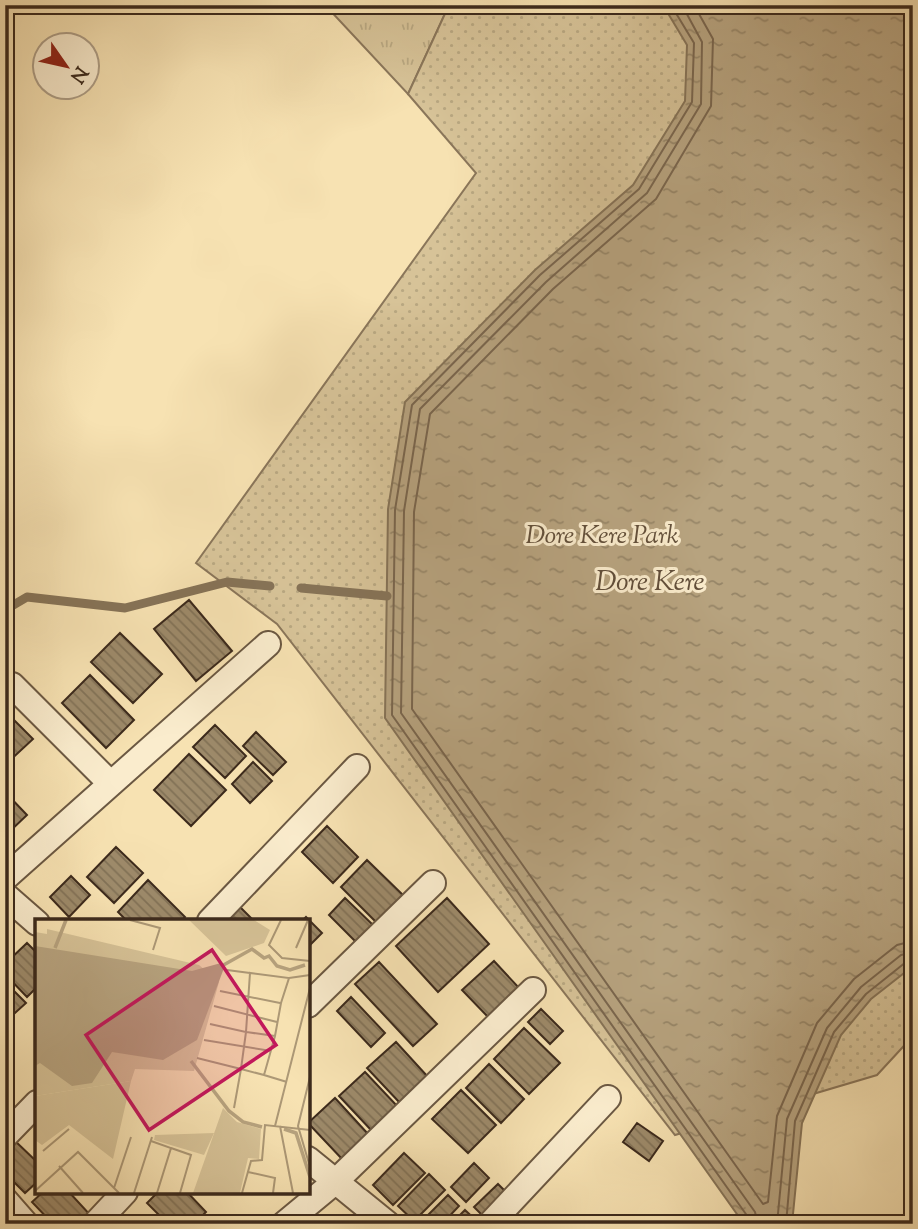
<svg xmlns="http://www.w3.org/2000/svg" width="918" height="1229" viewBox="0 0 918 1229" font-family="'Sorts Mill Goudy',serif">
  <defs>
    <pattern id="grass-tufts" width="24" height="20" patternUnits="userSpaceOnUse" patternTransform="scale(1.75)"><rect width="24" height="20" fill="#d7c398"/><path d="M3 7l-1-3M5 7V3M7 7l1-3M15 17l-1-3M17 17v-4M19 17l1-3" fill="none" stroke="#b9a882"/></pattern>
    <pattern id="park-dots" width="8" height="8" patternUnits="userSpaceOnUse" patternTransform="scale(1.75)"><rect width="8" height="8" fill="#d7c398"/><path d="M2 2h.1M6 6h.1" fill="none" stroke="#b9a882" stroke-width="1.8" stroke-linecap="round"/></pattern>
    <pattern id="water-ripples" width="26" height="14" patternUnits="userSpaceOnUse" patternTransform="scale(1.75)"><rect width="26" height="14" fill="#b7a37f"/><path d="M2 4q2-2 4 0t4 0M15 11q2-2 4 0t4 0" fill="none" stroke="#968567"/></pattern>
    <pattern id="building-back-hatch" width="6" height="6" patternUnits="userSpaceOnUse" patternTransform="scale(1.75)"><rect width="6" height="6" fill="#9d8a6a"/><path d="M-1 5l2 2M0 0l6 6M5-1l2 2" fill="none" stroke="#817156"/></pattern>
  </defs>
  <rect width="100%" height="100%" fill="#f7e2b2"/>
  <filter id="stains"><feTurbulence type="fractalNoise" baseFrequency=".00286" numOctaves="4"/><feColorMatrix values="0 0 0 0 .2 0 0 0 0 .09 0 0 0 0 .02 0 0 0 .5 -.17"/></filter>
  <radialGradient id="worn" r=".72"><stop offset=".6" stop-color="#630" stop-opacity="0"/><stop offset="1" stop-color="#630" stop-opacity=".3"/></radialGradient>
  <path fill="url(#grass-tufts)" stroke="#8a765a" stroke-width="2" d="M325 5H449L408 94Z"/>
  <path fill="url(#park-dots)" stroke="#8a765a" stroke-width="2" d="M449 5H913V1036L877 1075 675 1135 277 624 196 563 476 173 408 94Z"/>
  <path fill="url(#water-ripples)" stroke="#867357" stroke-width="2" d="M663 5H913V966L871 999 841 1035 802 1123 792 1224H744L385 718 388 509 405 402 535 270 633 185 685 101 687 45Z"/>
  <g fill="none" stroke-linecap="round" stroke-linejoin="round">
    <path stroke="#7a664e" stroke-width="2" d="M671 5 694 43 692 102 639 189 540 275 412 405 395 510 392 715 748 1217 750 1224
      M682 5 702 42 701 104 647 193 546 282 420 409 404 511 401 713 755 1212 758 1224
      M694 5 713 39 711 106 656 199 553 289 430 414 414 512 412 709 763 1204 768 1202 777 1116 817 1023 854 979 897 945 913 941
      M777 1224 787 1119 827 1028 861 987 901 955 913 952
      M786 1224 795 1121 834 1032 866 994 906 962 913 961"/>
    <path stroke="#867357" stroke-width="9" d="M301 588 387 596
      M5 610 27 597 125 608 227 582 270 586"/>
  </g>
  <path fill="url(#building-back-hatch)" stroke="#3c2a1c" stroke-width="2" d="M189 600 232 651 196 681 154 629Z
    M120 633 162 674 133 703 91 662Z
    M90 675 134 720 106 748 62 703Z
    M7 713 33 739 5 765V715Z
    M215 725 246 756 225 778 193 747Z
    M256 732 286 762 273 775 243 746Z
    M189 754 226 790 191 826 154 790Z
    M253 762 272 781 250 803 232 784Z
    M5 792 27 815 5 836Z
    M327 826 358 857 333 883 302 852Z
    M116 847 143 873 114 903 87 877Z
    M367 860 405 897 378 924 341 887Z
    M71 876 90 895 69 917 50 897Z
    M148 880 185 917 181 921H127L118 912Z
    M345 898 373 925 356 942 329 915Z
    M447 898 489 944 438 992 396 946Z
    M238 905 254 921H223Z
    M306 917 322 933 308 947V921H302Z
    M27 943 37 953V987L27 997 5 974V964Z
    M494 961 519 988 488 1017 462 990Z
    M379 962 437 1024 413 1046 355 984Z
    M5 982 26 1003 5 1022Z
    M351 997 385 1033 371 1047 337 1011Z
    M541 1009 563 1031 550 1044 528 1022Z
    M524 1028 560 1063 529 1094 494 1059Z
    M396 1042 428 1077 400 1103 367 1068Z
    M489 1064 524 1099 501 1123 466 1088Z
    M365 1072 398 1107 372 1131 339 1096Z
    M461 1090 496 1125 468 1153 432 1119Z
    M335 1098 369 1135 343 1160 308 1123Z
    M637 1123 663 1141 649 1161 623 1142Z
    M13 1139 37 1162V1182L25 1193 5 1173V1147Z
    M404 1153 425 1173 393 1205 373 1185Z
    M474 1163 489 1178 466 1202 451 1187Z
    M429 1174 445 1190 414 1221 398 1206Z
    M498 1184 512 1198 488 1221 474 1207Z
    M43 1192H69L92 1217 85 1224H53L32 1202Z
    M158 1192H187L206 1212 194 1224H168L147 1203Z
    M448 1195 459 1206 442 1224H419Z
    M465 1210 480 1224H451Z"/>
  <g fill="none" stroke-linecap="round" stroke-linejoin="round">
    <defs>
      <path id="street" d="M12 685 110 783
        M5 878 268 644
        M5 895 37 923
        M210 921 357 767
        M308 1005 433 883
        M5 1136 37 1103
        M308 1159 388 1224
        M5 1200 26 1224
        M95 1224 125 1192
        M284 1224 336 1181 533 990
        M490 1224 608 1098"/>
    </defs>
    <use href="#street" stroke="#6b5842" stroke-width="28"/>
    <use href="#street" stroke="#faeccd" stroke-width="24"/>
  </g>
  <g text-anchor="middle" stroke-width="6" stroke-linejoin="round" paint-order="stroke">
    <g font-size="26" font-style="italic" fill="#63503b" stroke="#faeccd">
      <text x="602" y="543">Dore Kere Park</text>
    </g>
    <g font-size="28" font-style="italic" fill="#614e3a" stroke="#faeccd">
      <text x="650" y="590">Dore Kere</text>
    </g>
  </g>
  <g transform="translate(35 919)">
    <rect width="275" height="275" fill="#f7e2b2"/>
    <path d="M154 1H219L235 11 229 24 191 37ZM96 162 78 240 34 206 7 226 0 221V177ZM188 189 202 203 226 210 224 240 213 239 205 274H158Z" fill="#d7c398"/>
    <path d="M12 10 164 46 184 63 159 152 100 150 96 162 0 177V13L12 15ZM179 214 169 236 119 221 120 216Z" fill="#d7c398"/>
    <path d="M0 27 157 52 186 44 189 49 162 121 128 141 77 133 57 164 37 167 5 144 0 147Z" fill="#b7a37f"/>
    <path fill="none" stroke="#b7a37f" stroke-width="3.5" d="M20 29 31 1M185 48 217 30 229 39 234 37 242 47 255 51 270 46M156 142 194 192 208 203 227 208M249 210 261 214 275 258"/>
    <path fill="none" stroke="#ac9876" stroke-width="2" d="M95 1 125 9 118 31M246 1 234 26 247 39 275 42M261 29 273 1M192 51 215 54M254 59 275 56M185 72 245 84M179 87 242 103M240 117 211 113 215 54 254 59 246 84 240 117 229 156 252 163M169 121 236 132M162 139 206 150 211 113 175 105M275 158 263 207 275 248M199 189 206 150 229 156M240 207 275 69M245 207 258 274M116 222 136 229 122 274M136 229 156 236 145 274M8 232 34 210M24 247 48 274M213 253 240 259 238 274M79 269 96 218M0 272 43 233 84 274M99 274 117 218M207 274 216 242 227 241 230 206 275 211"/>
    <path fill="#c2185b" fill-opacity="0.15" stroke="#c2185b" stroke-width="3.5" d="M177 31 241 126 114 211 51 116Z"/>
    <rect width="275" height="275" fill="none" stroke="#3c2a1c" stroke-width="3.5"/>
  </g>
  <rect width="918" height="1229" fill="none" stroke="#f7e2b2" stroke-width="28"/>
  <rect x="7" y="7" width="904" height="1215" fill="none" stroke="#3c2a1c" stroke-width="3.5"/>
  <rect x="14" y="14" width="890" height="1201" fill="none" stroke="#3c2a1c" stroke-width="2"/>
  <g transform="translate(66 66) rotate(124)"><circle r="33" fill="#faeccd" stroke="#ae9e86" stroke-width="2"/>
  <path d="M0-5L12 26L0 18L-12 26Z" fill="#8f2418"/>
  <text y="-10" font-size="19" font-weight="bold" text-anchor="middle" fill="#3c2a1c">N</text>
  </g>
  <rect width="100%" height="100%" filter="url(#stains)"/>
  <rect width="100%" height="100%" fill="url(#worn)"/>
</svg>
